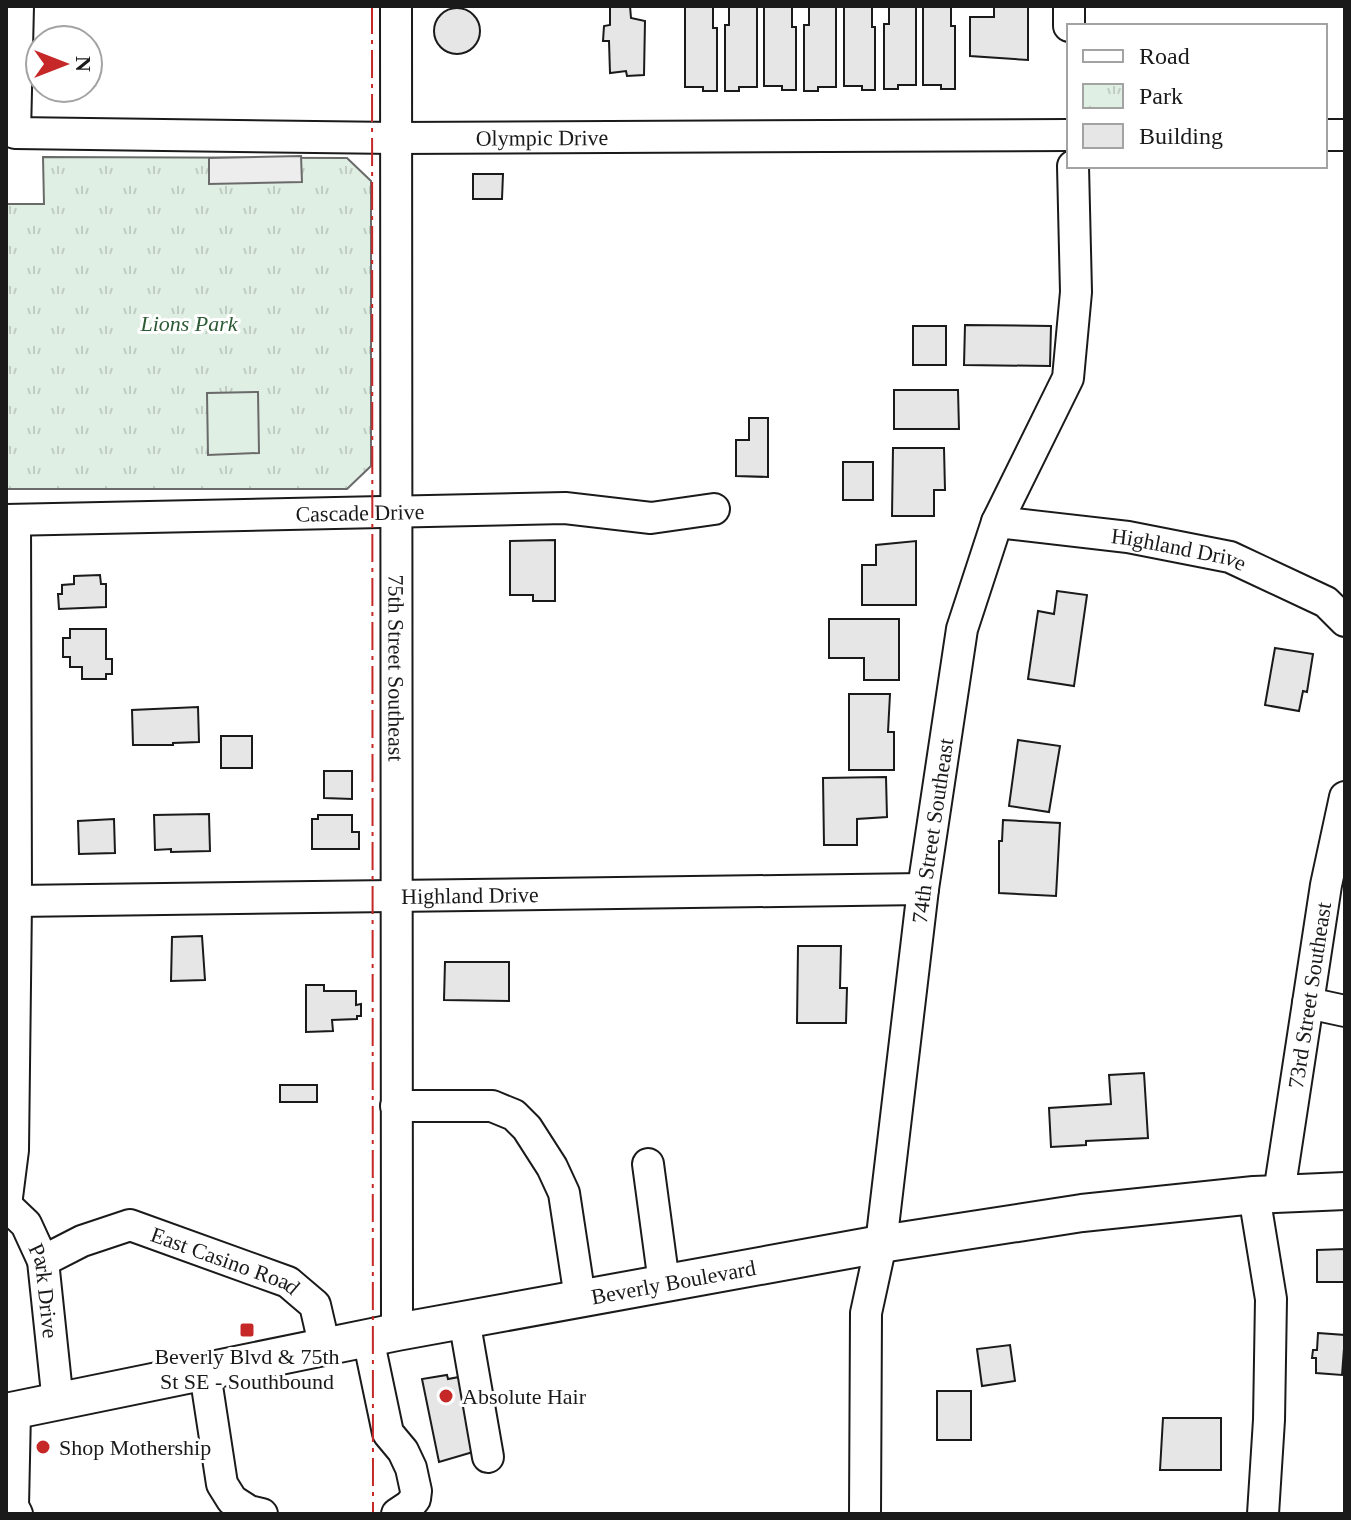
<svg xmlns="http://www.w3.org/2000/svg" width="1351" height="1520" viewBox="0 0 1351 1520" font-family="Georgia,serif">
  <defs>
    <pattern id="park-tufts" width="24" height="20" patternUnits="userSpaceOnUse" patternTransform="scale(2)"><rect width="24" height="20" fill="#e0efe3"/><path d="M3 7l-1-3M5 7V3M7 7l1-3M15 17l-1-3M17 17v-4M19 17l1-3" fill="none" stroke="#c0ccc2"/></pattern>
  </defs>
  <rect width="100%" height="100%" fill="#fff"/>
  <path fill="url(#park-tufts)" stroke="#6a6a6a" stroke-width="2" d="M43 157 347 158 371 181V466L347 489H6V204H44Z"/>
  <path fill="#e0efe3" stroke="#6a6a6a" stroke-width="2" d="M258 392 259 453 208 455 207 393Z"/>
  <path fill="#ededed" stroke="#6a6a6a" stroke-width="2" d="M301 156 302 182 209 184V158Z"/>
  <path fill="#e6e6e6" stroke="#1a1a1a" stroke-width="2" d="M610 6H630L631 18 645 21 644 75 627 76 626 71 610 73 609 41H603L604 26 610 25Z
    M685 6H713V28H717V91H703V87H685Z
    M729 6H757V87H739V91H725V25H729Z
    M764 6H792V27H796V90H782V86H764Z
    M809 6H836V87H818V91H804V25H809Z
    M844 6H872V27H875V90H862V86H844Z
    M889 6H916V85H898V89H884V24H889Z
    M923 6H951V26H955V89H941V85H923Z
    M994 7H1028V60L970 56V17H994Z
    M434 31a23 23 0 1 1 46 0a23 23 0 1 1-46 0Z
    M473 174H503L502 199H473Z
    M965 325 1051 326 1050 366 964 365Z
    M913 326H946V365H913Z
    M894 390H958L959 429H894Z
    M749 418H768V477L736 476V440H749Z
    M893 448H944L945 490H934V516H892Z
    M843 462H873V500H843Z
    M555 540V601H533V595H510V541Z
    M916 541V605H862V565H876V545Z
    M100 575 101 584H106V607L59 609 58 594H62V585L74 584V576Z
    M1057 591 1087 595 1074 686 1028 679 1038 611 1054 614Z
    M829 619H899V680H864V658H829Z
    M70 629H106V659H112V674H106V679H82V667H70V657H63V638H70Z
    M1275 648 1313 654 1307 692 1303 691 1299 711 1265 705Z
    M849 694H890L888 732H894V770H849Z
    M198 707 199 742 173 743V745H133L132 710Z
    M221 736H252V768H221Z
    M1018 740 1060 746 1049 812 1009 806Z
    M324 771H352V799L324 798Z
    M886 777 887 817 857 819V845H824L823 778Z
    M209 814 210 851 171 852V849L155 850 154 815Z
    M318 815H352V832H359V849H312V819H318Z
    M114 819 115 853 79 854 78 821Z
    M1003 820 1060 823 1056 896 999 893V841H1002Z
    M202 936 205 980 171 981 172 937Z
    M798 946H841L840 988H847L846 1023H797Z
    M445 962H509V1001L444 1000Z
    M306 985H324V991H356V1005L361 1004V1016H357V1019L332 1020 333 1031 306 1032Z
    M1144 1073 1148 1138 1086 1141V1145L1051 1147 1049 1108 1111 1104 1109 1075Z
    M280 1085H317V1102H280Z
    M1345 1249V1282H1317V1250Z
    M1318 1333 1345 1335 1342 1375 1316 1373V1358H1312L1313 1350H1317Z
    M1010 1345 1015 1381 982 1386 977 1349Z
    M447 1375 448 1379 459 1377 473 1452 439 1462 422 1379Z
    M937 1391H971V1440H937Z
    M1163 1418H1221V1470H1160Z"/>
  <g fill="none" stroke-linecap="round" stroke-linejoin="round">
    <defs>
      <g id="minor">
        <path id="s1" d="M18 6 15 133 395 138 1069 135"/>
        <path id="s2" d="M396 6 397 1332"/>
        <path d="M1069 6V26"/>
        <path d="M1325 135H1345"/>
        <path id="s3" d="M6 520 565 508 651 518 714 509"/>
        <path id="s4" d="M997 522 1128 537 1230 557 1326 602 1345 621"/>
        <path id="s5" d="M16 901 923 889"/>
        <path d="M1308 1003 1345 1011"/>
        <path d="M396 1106H492L514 1115 527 1128 552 1167 564 1193 580 1298"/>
        <path d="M648 1164 664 1283"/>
        <path id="s6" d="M1279 1193 1326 885 1345 797"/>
        <path d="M1254 1195 1271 1299 1269 1420 1263 1514"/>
        <path d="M6 1205 13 1150 16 901 15 520"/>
        <path id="s7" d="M6 1205 26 1224 43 1261 58 1403"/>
        <path id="s8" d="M43 1261 82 1241 130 1225 288 1282 315 1305 325 1348"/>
        <path d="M464 1319 488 1457"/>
        <path d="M368 1338 388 1433 403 1451 411 1468 416 1491 415 1499 409 1506 397 1514"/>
        <path d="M205 1373 222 1484 232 1500 249 1511 262 1514"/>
        <path d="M15 1411 13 1506 17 1514"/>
        <path id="s9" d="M865 1514 866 1313 881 1244 923 889 962 629 997 522 1068 378 1076 292 1073 166"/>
      </g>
      <g id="major">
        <path id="s10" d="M6 1412 397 1332 881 1244 1082 1213 1254 1195 1345 1191"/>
      </g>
    </defs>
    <use href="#minor" stroke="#1a1a1a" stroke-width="34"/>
    <use href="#major" stroke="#1a1a1a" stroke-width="40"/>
    <use href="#minor" stroke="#fff" stroke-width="30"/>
    <use href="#major" stroke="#fff" stroke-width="36"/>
    <path stroke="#c62828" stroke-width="2" stroke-dasharray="28 6 4 6" stroke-linecap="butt" d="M372 6 373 1514"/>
  </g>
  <g fill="#c62828" stroke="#fff" stroke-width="3">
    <rect x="239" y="1322" width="16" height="16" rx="4"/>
    <circle cx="446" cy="1396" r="8"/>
    <circle cx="43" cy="1447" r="8"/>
  </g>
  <g text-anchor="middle" stroke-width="6" stroke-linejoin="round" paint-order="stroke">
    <g font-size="22" fill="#1a1a1a" stroke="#fff">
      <text dy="8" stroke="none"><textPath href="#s1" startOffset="654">Olympic Drive</textPath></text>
      <text dy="8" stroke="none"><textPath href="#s3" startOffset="354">Cascade Drive</textPath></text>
      <text dy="8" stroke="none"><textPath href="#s4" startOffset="184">Highland Drive</textPath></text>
      <text dy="8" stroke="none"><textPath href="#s2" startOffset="662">75th Street Southeast</textPath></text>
      <text dy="8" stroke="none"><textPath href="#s9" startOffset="688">74th Street Southeast</textPath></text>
      <text dy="8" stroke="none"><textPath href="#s5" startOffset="454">Highland Drive</textPath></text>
      <text dy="8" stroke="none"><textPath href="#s6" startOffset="200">73rd Street Southeast</textPath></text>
      <text dy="8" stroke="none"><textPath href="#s8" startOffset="196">East Casino Road</textPath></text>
      <text dy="8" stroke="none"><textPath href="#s10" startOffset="680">Beverly Boulevard</textPath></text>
      <text dy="8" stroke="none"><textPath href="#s7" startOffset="98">Park Drive</textPath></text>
    </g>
    <g font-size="22" font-style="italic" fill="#2b5a34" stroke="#fff">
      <text x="189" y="331">Lions Park</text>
    </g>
    <g font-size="22" fill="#1a1a1a" stroke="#fff" text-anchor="start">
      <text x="247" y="1364" text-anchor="middle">Beverly Blvd &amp; 75th<tspan x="247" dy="25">St SE - Southbound</tspan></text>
      <text x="462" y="1404">Absolute Hair</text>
      <text x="59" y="1455">Shop Mothership</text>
    </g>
  </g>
  <rect width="1351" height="1520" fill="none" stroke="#1a1a1a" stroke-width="16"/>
  <rect x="1067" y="24" width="260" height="144" fill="#ffffff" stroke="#a3a3a3" stroke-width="2"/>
  <rect x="1083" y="50" width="40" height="12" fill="#ffffff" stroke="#a3a3a3" stroke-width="2"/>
  <text x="1139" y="64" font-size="24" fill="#1a1a1a">Road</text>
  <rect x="1083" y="84" width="40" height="24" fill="url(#park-tufts)" stroke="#a3a3a3" stroke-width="2"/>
  <text x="1139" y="104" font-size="24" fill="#1a1a1a">Park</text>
  <rect x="1083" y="124" width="40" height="24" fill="#e6e6e6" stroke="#a3a3a3" stroke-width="2"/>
  <text x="1139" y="144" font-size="24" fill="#1a1a1a">Building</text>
  <g transform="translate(64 64) rotate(90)"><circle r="38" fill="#ffffff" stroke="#a3a3a3" stroke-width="2"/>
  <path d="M0-6L14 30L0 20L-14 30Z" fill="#c62828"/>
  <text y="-12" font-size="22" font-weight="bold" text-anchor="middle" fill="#1a1a1a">N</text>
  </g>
</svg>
